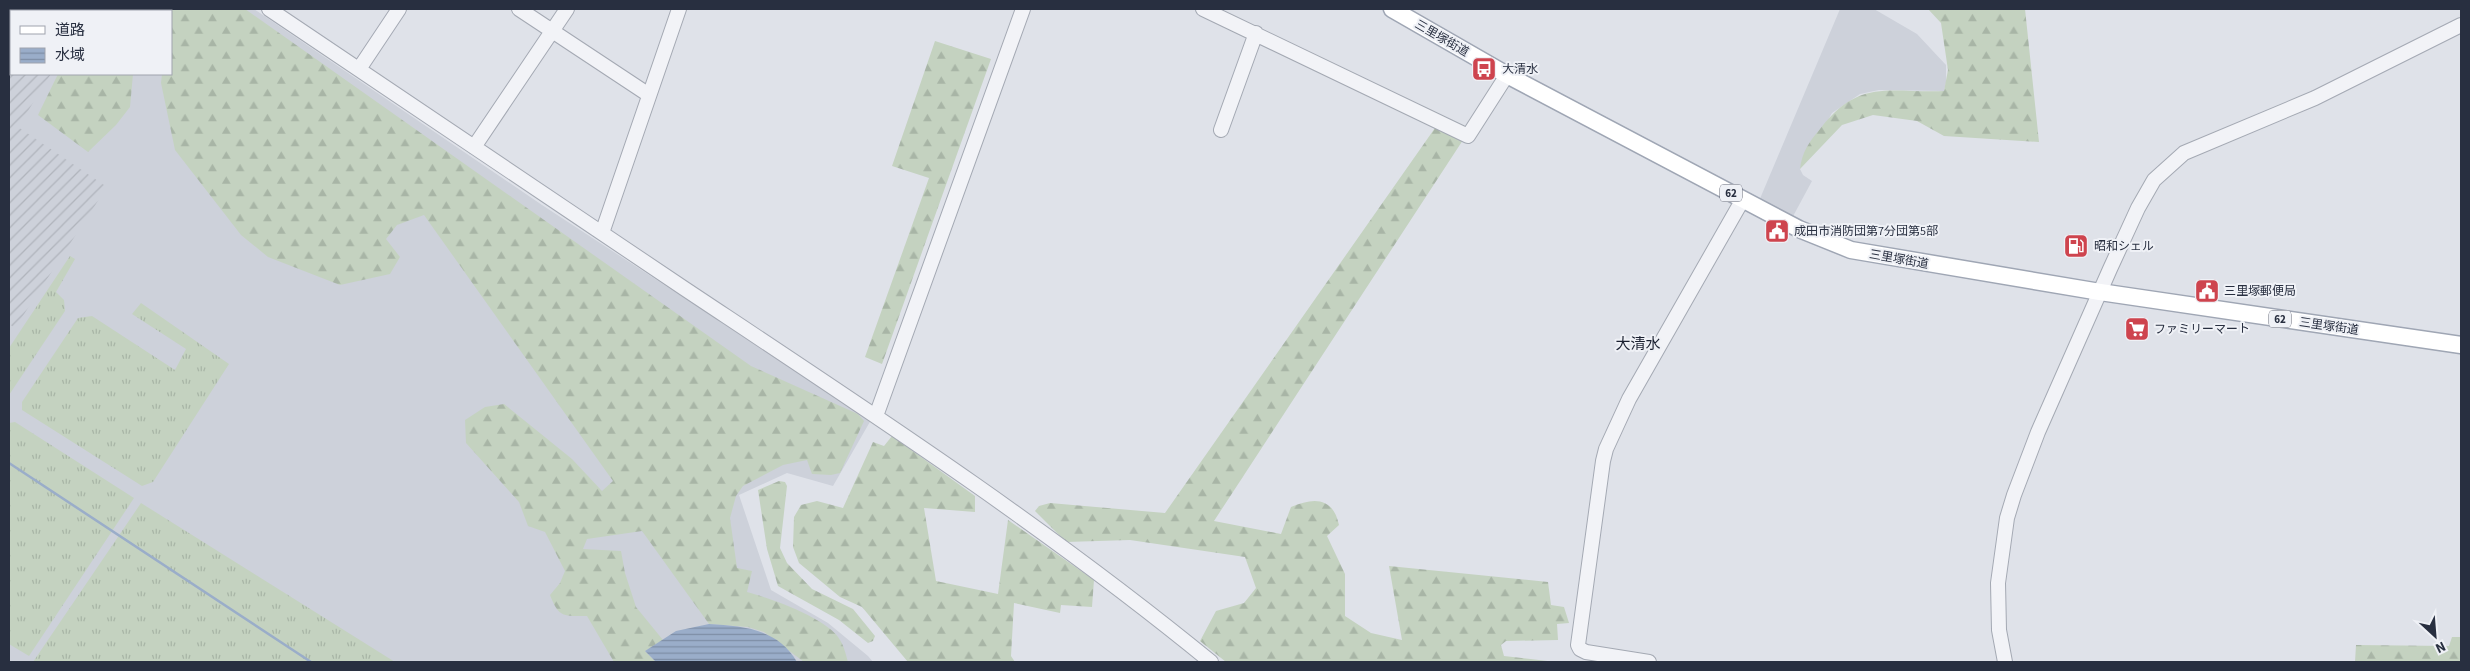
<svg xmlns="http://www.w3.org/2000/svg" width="2470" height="671" viewBox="0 0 2470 671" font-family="'Source Sans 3','Noto Sans JP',sans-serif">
  <defs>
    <pattern id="industrial-furrows" width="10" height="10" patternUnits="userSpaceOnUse" patternTransform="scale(1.25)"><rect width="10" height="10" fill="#cdd1da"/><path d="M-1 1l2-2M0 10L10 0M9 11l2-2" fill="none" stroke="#b0b4bc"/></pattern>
    <pattern id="grass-tufts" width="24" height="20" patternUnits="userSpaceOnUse" patternTransform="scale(1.25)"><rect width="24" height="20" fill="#c4d2c0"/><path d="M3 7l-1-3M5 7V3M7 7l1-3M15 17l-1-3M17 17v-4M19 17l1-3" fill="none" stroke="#a8b5a6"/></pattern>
    <pattern id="forest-firs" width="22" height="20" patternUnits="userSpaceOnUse" patternTransform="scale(1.25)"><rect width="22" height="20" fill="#c4d2c0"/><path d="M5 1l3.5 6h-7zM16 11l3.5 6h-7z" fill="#a8b5a6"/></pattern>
    <pattern id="water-rules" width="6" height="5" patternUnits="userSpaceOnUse" patternTransform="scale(1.25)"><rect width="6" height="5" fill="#9aadc9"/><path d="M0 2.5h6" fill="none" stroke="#7e8da5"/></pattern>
  </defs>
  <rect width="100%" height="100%" fill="#dfe2e9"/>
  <path fill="#cdd1da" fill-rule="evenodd" d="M9 9H254L542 205 871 420 833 486 787 473 739 495 771 590 828 623 868 656 873 662H9ZM11 11H171V74H11Z
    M1840 9H1874L1917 34 1946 65V83L1944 91 1879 90 1860 94 1832 113 1800 169 1803 175 1812 181 1791 220 1759 201Z"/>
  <path fill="url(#industrial-furrows)" d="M9 9 14 11H11V74H51L18 127 107 187 15 328 9 324Z"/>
  <path fill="url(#grass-tufts)" d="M70 256 75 259 56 292 64 300 65 311 9 395V348Z
    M141 303 229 364 153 482 142 486 22 410V402L78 318 92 316 175 370 186 349 132 314Z
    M15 422 134 498 29 656 9 644V423Z
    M141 503 395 662H33Z"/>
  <path fill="url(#forest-firs)" d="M14 9H152V11H18Z
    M171 9H245L751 366 858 414 864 421 840 473 831 475 812 474 807 460 783 465 743 486 736 496 730 518 737 568 752 571 747 592C770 598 829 619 840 640 844 646 846 655 848 662H804L764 632 748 627 709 624 642 531 587 539 583 549 621 551 625 573 636 607 663 640 645 651 656 662H614L587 616C563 616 559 618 550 595L560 583 565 571 545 532 528 526 519 502 466 443 465 420 485 407 504 404 572 459 602 491 613 481 424 215 397 225 386 239 400 257 390 274 340 285 268 257 241 235 175 150 161 83 162 74H171Z
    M1928 9H2025L2039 142 1944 136 1917 121 1873 115 1842 125 1800 169C1802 152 1809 142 1820 129 1859 78 1888 93 1944 91L1948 70 1941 23Z
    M935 41 991 59 882 364 865 357 929 178 892 166Z
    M58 74H133L130 107 116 125 88 152 38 115Z
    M1435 128 1463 140 1214 521 1281 534 1291 507C1314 497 1333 497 1339 525L1327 536 1345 574V616L1371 633 1402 640 1389 566 1548 582 1551 605 1564 607 1569 623 1557 624 1558 640 1506 641 1501 645 1504 656 1556 662H1226L1200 641 1216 611 1244 603 1256 588 1245 557 1130 540 1066 542 1035 511 1039 506 1050 503 1165 513Z
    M892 436 975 496V512L924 508 936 581 998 594 1008 520 1094 580 1092 607 1061 605 1060 613 1014 603 1011 656 1015 662H908L862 607 840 597 799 563 793 547 794 517 801 505 817 501 843 508 873 442 884 446Z
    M779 481 785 482 787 486 780 548 787 563 812 589 853 609 875 636 873 641 868 643 839 620 778 586 767 549 758 490Z
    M2452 637H2461V662H2355L2356 645 2449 646Z"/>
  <path fill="url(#water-rules)" d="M709 624C744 626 778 629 797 662H656L645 651 676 631Z"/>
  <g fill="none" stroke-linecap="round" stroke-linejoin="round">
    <path stroke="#9aadc9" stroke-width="2.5" d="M9 463 311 662"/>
    <defs>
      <path id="minor" d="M269 9C408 101 546 196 685 289 864 408 1045 526 1211 662
        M519 9 649 95
        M1203 9 1468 136 1507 75
        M359 69 399 9
        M1221 130 1256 33
        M474 147 567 9
        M602 233 679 9
        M876 416 1023 9
        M1649 662 1586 652 1580 649 1578 645 1603 461 1606 449 1629 399 1743 199
        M2005 662 1999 630 1998 583 2007 518 2014 495 2038 432 2110 269 2138 208 2154 180 2184 153 2315 98 2461 25"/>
      <path id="major" d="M1392 9 1507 75 1799 229 1851 250 2100 292 2461 345"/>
    </defs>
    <use href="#minor" stroke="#a4a9b3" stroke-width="16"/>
    <use href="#major" stroke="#9fa6b4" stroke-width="19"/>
    <use href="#minor" stroke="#f2f3f7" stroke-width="14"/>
    <use href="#major" stroke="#fff" stroke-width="16"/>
  </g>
  <defs>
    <symbol id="bus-square" viewBox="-11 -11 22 22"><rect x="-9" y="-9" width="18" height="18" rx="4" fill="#ce444e" stroke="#eff1f6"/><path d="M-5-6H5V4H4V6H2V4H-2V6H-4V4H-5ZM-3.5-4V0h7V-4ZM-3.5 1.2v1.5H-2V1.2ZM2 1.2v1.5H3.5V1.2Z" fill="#fff"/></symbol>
    <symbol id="civic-square" viewBox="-11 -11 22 22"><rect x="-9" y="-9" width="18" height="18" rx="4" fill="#ce444e" stroke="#eff1f6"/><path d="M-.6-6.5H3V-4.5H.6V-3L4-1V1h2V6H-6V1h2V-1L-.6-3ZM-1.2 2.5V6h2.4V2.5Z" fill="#fff"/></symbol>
    <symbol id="fuel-square" viewBox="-11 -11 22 22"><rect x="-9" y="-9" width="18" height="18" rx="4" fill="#ce444e" stroke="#eff1f6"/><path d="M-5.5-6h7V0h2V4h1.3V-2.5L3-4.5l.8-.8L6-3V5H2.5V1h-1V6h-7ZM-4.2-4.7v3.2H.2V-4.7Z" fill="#fff"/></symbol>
    <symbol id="supermarket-square" viewBox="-11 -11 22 22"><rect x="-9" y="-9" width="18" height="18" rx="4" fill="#ce444e" stroke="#eff1f6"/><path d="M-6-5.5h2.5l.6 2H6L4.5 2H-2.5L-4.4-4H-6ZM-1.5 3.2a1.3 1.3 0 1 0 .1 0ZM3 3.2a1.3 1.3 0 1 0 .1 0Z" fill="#fff"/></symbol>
  </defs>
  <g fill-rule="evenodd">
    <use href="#bus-square" x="1470" y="55" width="28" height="28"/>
    <use href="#civic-square" x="1763" y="217" width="28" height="28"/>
    <use href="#fuel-square" x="2062" y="232" width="28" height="28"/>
    <use href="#civic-square" x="2193" y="277" width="28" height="28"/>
    <use href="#supermarket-square" x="2123" y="315" width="28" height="28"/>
  </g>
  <g text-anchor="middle" stroke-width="4" stroke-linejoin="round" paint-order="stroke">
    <g fill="#eff1f6" stroke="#646977" stroke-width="1">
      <rect x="1720" y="184.5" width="22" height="17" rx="4"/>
      <rect x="2269" y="310.5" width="22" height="17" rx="4"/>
    </g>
    <g font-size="11" font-weight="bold" fill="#282f40">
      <text x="1731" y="197">62</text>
      <text x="2280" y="323">62</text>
    </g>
    <g font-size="12" fill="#282f40" stroke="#eff1f6">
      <text transform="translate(1442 38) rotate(30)" y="4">三里塚街道</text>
      <text transform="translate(1899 259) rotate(10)" y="4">三里塚街道</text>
      <text transform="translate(2329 326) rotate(8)" y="4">三里塚街道</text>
    </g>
    <g font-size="12" fill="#282f40" stroke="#eff1f6" text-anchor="start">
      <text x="1502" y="73">大清水</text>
      <text x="1794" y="235">成田市消防団第7分団第5部</text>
      <text x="2094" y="250">昭和シェル</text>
      <text x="2224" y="295">三里塚郵便局</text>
      <text x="2154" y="333">ファミリーマート</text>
    </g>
    <g font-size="15" fill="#1a2030" stroke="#eff1f6">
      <text x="1638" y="349">大清水</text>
    </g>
  </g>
  <rect width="2470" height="671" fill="none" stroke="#282f40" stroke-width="20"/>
  <rect x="10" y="10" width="162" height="65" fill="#eff1f6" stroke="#9fa3ad"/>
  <rect x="20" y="26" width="25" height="8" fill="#ffffff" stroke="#9fa3ad"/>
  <text x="55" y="35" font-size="15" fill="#282f40">道路</text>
  <rect x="20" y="48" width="25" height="15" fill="url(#water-rules)" stroke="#9fa3ad"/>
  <text x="55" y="60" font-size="15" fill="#282f40">水域</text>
  <g transform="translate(2435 636) rotate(154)" stroke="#eff1f6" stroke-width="4" paint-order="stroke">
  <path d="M0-4L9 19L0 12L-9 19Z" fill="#282f40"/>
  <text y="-8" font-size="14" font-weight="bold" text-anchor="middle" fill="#282f40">N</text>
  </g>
</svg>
